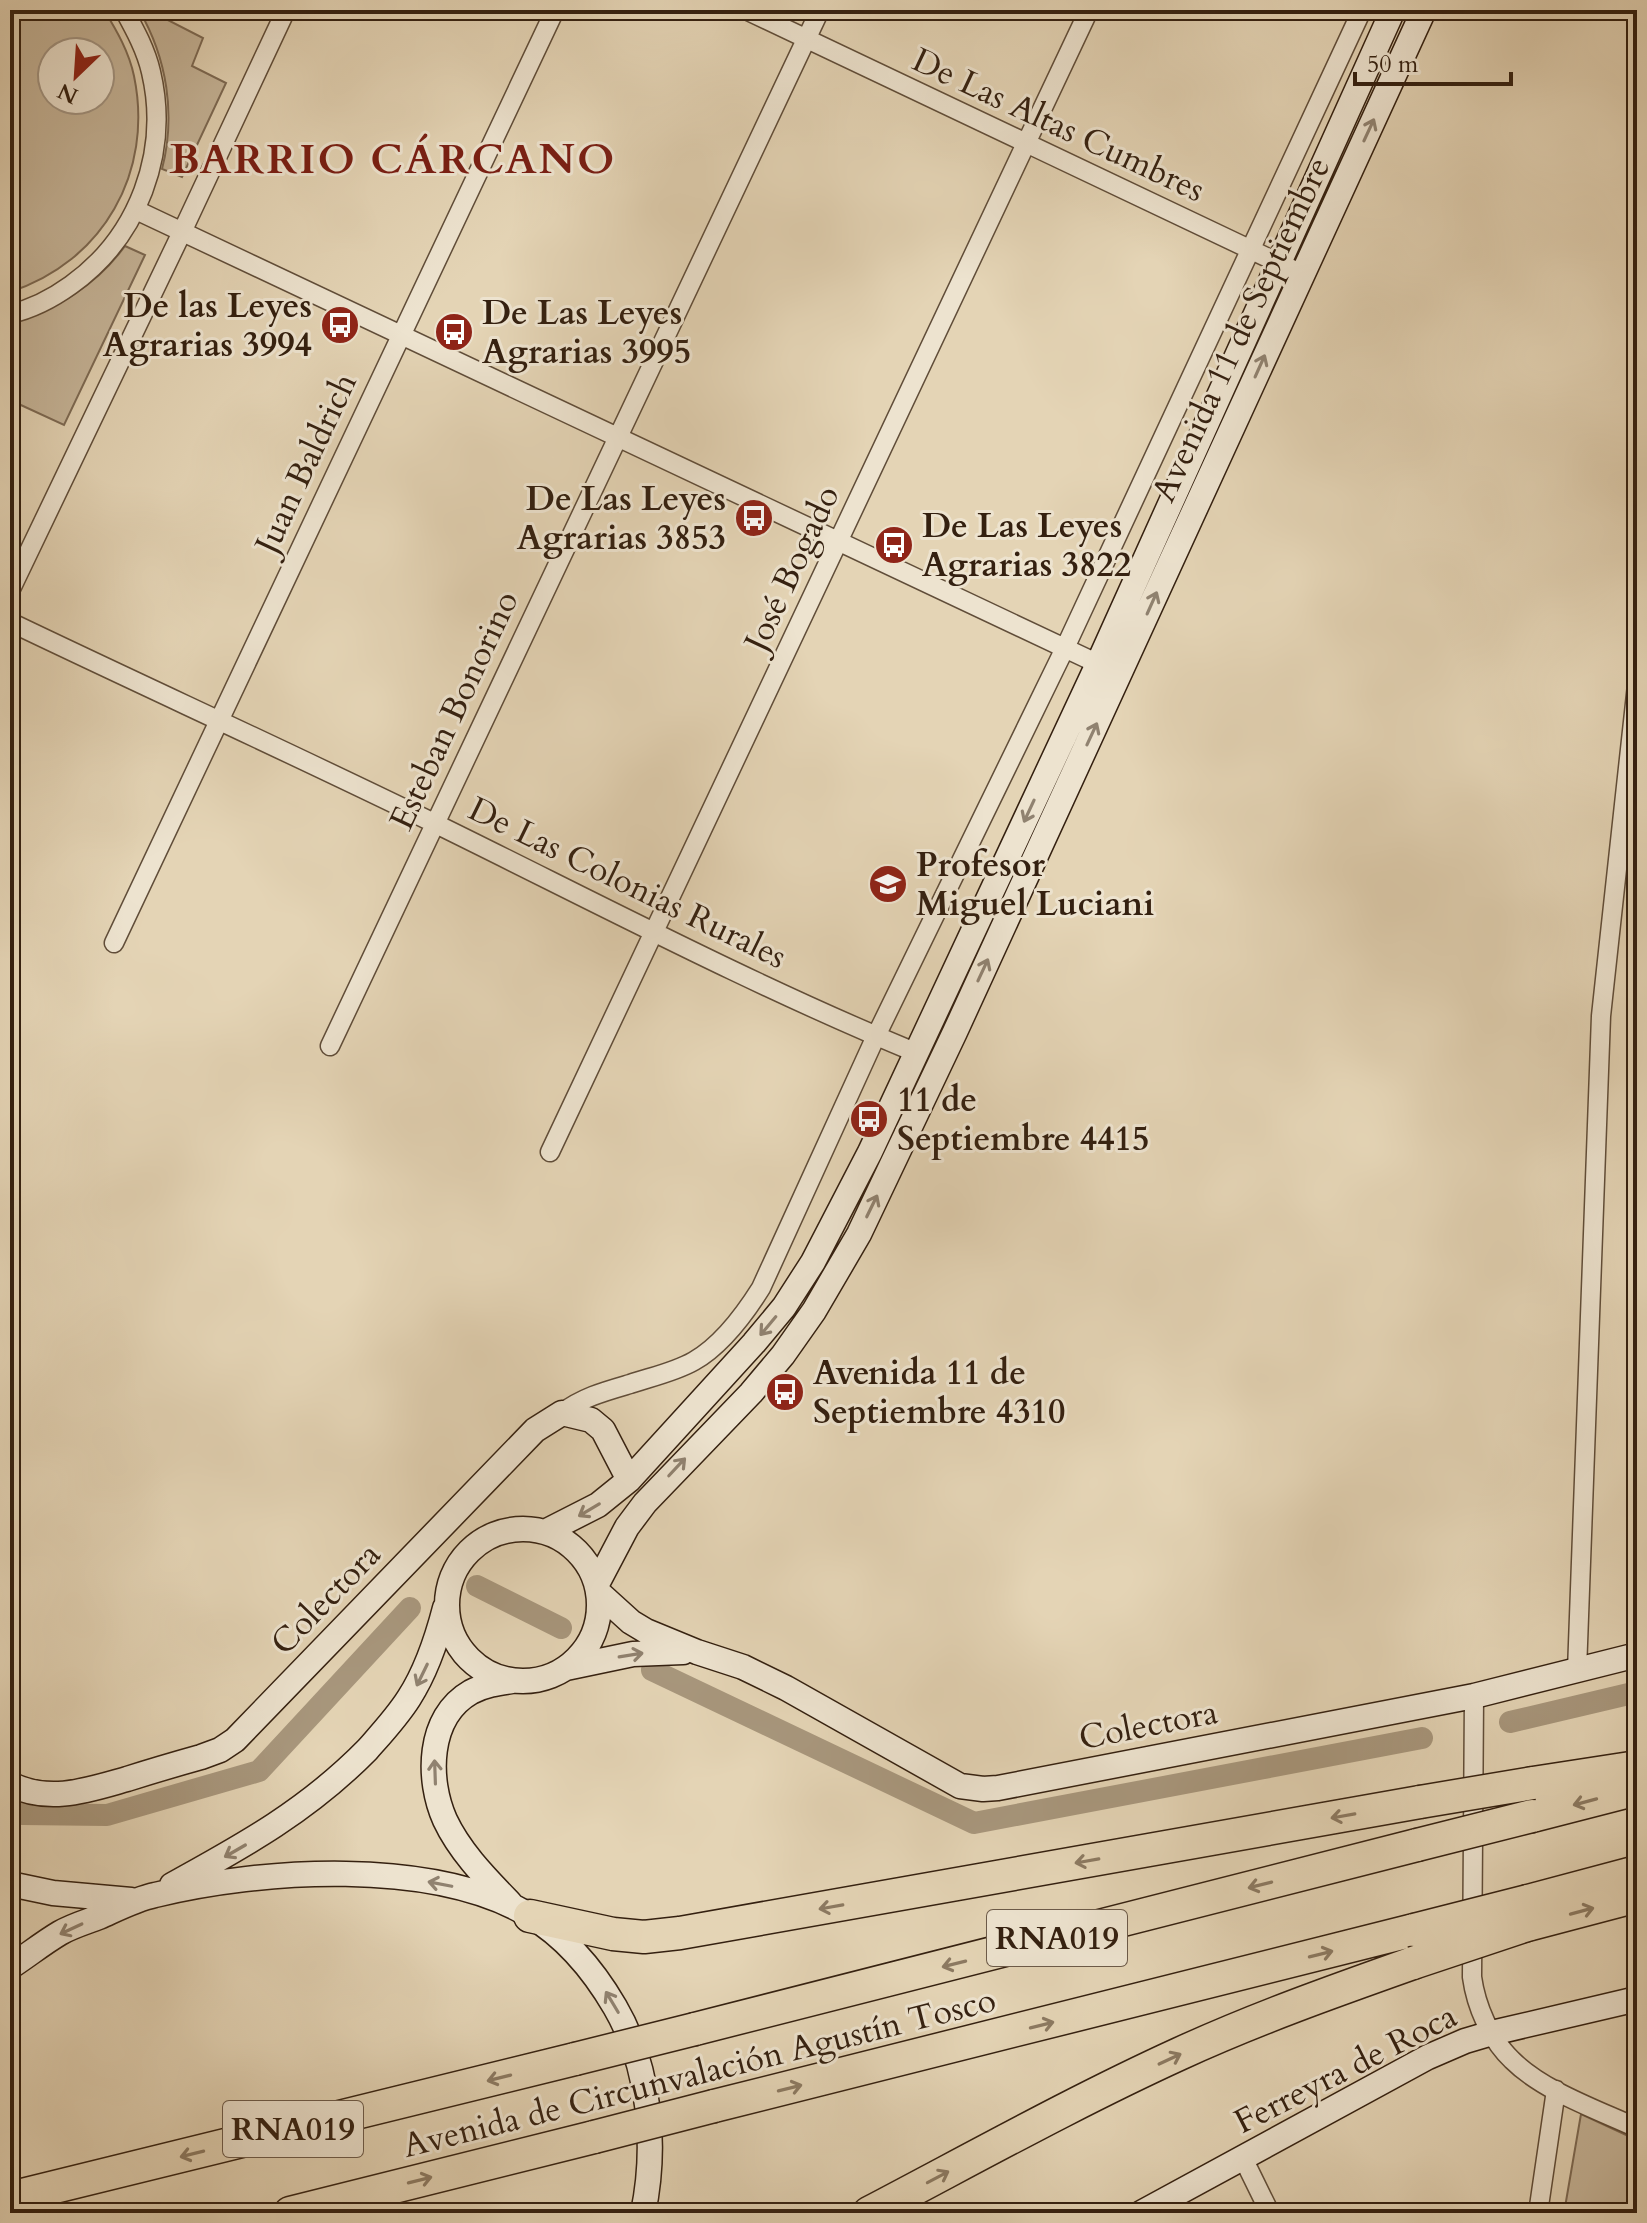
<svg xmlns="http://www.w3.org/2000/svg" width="1647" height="2223" viewBox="0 0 1647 2223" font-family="Cardo,serif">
  <rect width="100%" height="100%" fill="#e4d4b5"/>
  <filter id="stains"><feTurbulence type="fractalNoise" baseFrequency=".0025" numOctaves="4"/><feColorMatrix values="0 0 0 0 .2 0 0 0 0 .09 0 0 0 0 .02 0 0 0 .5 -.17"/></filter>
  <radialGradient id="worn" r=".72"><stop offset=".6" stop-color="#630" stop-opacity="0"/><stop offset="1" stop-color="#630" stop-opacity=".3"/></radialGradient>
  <path fill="#c6b599" stroke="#7d6a54" stroke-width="2" fill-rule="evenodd" d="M10 10H104C117 31 129 52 134 76 154 172 103 262 10 292ZM52 52H100V100H52Z
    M139 10H157L156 14 203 38 192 66 226 83 182 177 162 169C176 115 167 58 139 10Z
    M125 246 145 255 64 425 10 400V324C57 308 95 287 125 246Z
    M1581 2114 1637 2140V2213H1564Z"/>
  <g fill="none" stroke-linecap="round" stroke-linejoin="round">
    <path stroke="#a8977d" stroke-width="22" d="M477 1586 561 1628
      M652 1670 974 1823 1422 1738
      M1510 1722 1637 1692
      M10 1809 22 1814 107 1815 259 1771 410 1608"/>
    <defs>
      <path id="street" d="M746 10 1302 274
        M136 210 1107 668
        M10 314C32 309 53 298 71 285 138 237 170 153 151 72 146 50 135 30 124 10
        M10 591 182 232 286 10
        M10 622C152 690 295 755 436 824 595 902 752 985 917 1053
        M114 943 555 10
        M330 1046 820 10
        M550 1152 1089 10
        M562 1413C583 1397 606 1391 630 1384 651 1377 675 1372 694 1361 722 1345 744 1315 761 1288L876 1036 1065 648 1362 10
        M1577 1671 1601 1016 1637 685
        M1474 1696 1472 1977C1476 2006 1490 2039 1512 2060 1543 2091 1598 2110 1637 2128
        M1243 2158 1270 2213
        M1538 2213 1556 2090"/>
      <path id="secondary" d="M447 1605a76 76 0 1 1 152 0a76 76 0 1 1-152 0Z
        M545 1532 598 1505 629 1480 754 1343 784 1307 813 1262 870 1152 1098 664 1393 10
        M597 1584 627 1527 645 1503 751 1393 783 1355 814 1311 859 1234 955 1032 1424 10
        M599 1593 631 1622 646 1631 697 1652 743 1667 786 1688 960 1786 983 1789 998 1788 1474 1696 1637 1655
        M566 1668 633 1654 683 1652
        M10 1784C49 1804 88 1790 127 1779 152 1771 176 1764 201 1757L220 1750 235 1740 535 1430 562 1413 591 1420 603 1430 629 1480
        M10 1884 53 1893 131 1900
        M172 1885C245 1845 308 1810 367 1750 382 1733 397 1717 409 1698 427 1670 437 1639 445 1608
        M510 1903C486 1878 460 1852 445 1820 427 1780 427 1717 471 1692 484 1685 498 1683 512 1681
        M10 1967C27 1956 43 1943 60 1933 72 1926 86 1922 99 1917 117 1909 136 1899 155 1895 262 1869 432 1858 529 1915 566 1937 594 1971 615 2007 650 2067 657 2146 643 2213
        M1141 2213 1428 2057 1465 2041 1492 2033 1637 1999"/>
      <path id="highway" d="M1533 1783 1637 1767
        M1532 1816 1637 1789
        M1528 1901 1637 1872
        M530 1916 613 1934 644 1937 680 1933 1420 1802
        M1527 1925 1637 1896
        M695 2029 1417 1845
        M714 2106 1414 1930
        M10 2198 575 2059
        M290 2213 594 2137
        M869 2213C972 2159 1074 2102 1179 2054 1255 2019 1334 1991 1413 1963"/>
    </defs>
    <use href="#street" stroke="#604d39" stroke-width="21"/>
    <use href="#secondary" stroke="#342010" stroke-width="27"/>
    <use href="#highway" stroke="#342010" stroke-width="35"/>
    <use href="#street" stroke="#ede3cf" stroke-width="18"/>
    <use href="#secondary" stroke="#ede3cf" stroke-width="24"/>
    <use href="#highway" stroke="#e4d4b5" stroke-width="32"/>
    <defs>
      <path id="highway-bridge" d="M1420 1802 1533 1783
        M1417 1845 1532 1816
        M1414 1930 1528 1901
        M1413 1963 1527 1925
        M575 2059 695 2029
        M594 2137 714 2106"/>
    </defs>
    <use href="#highway-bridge" stroke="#342010" stroke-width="35" stroke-linecap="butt"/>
    <use href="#highway-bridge" stroke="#e4d4b5" stroke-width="32"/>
  </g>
  <defs><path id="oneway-shaft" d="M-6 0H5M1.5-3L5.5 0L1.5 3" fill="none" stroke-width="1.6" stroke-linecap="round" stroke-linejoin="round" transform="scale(2)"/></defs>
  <g stroke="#908270">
    <use href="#oneway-shaft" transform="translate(1369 130) rotate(-65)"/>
    <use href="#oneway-shaft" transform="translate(1260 366) rotate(-66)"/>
    <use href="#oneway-shaft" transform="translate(1152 603) rotate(-66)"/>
    <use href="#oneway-shaft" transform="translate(1092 734) rotate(-65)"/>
    <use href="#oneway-shaft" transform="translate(1029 811) rotate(115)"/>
    <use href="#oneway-shaft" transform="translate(983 970) rotate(-65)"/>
    <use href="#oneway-shaft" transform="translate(872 1206) rotate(-64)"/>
    <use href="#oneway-shaft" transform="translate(768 1326) rotate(130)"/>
    <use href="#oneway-shaft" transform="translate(677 1467) rotate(-47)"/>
    <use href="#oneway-shaft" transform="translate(589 1510) rotate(149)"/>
    <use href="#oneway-shaft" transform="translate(631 1655) rotate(-9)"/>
    <use href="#oneway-shaft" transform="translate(422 1675) rotate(116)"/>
    <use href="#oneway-shaft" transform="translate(435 1772) rotate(-92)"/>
    <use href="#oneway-shaft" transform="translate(235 1851) rotate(150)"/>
    <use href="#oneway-shaft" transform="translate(440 1884) rotate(-169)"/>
    <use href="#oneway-shaft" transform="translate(71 1929) rotate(155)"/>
    <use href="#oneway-shaft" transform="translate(612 2002) rotate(-121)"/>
  </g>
  <g stroke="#8c7a62">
    <use href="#oneway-shaft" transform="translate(1585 1802) rotate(165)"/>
    <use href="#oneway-shaft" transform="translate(1343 1816) rotate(170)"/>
    <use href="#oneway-shaft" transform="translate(1087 1861) rotate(170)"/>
    <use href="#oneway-shaft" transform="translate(1260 1885) rotate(166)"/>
    <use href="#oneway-shaft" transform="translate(831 1907) rotate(170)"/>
    <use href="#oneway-shaft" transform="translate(1582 1911) rotate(-15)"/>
    <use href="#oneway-shaft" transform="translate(1321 1954) rotate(-14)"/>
    <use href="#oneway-shaft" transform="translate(954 1964) rotate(166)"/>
    <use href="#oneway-shaft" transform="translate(1042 2025) rotate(-14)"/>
    <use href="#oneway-shaft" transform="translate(1170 2059) rotate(-25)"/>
    <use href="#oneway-shaft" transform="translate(499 2078) rotate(166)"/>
    <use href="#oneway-shaft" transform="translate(790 2088) rotate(-14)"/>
    <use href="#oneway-shaft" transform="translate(192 2154) rotate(166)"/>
    <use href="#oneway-shaft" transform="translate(938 2177) rotate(-28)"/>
    <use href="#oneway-shaft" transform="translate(420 2180) rotate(-14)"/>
  </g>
  <defs>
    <symbol id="bus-disc" viewBox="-11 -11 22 22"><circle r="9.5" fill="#8f2418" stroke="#ede3cf"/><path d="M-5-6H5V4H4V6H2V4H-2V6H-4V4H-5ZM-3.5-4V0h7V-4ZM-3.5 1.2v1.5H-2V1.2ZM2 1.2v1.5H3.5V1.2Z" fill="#fff"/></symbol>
    <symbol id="school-disc" viewBox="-11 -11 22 22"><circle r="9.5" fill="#8f2418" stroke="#ede3cf"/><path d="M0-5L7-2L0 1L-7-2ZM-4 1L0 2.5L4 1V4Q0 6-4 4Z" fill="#fff"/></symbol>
  </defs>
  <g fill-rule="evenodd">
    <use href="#bus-disc" x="318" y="303" width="44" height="44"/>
    <use href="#bus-disc" x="432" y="310" width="44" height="44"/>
    <use href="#bus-disc" x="732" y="496" width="44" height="44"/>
    <use href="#bus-disc" x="872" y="523" width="44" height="44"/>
    <use href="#school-disc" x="866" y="862" width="44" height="44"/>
    <use href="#bus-disc" x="847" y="1097" width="44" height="44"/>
    <use href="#bus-disc" x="763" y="1370" width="44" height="44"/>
  </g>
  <g text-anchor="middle" stroke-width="6" stroke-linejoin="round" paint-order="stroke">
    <g fill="#ede3cf" stroke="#6c5a49" stroke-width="2">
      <rect x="987" y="1910" width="140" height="56" rx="6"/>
      <rect x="223" y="2101" width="140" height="56" rx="6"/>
    </g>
    <g font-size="32" font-weight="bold" fill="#342010">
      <text x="1057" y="1949">RNA019</text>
      <text x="293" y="2140">RNA019</text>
    </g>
    <g font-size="34" fill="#342010" stroke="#ede3cf">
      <text transform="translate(1059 124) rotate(25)" y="12">De Las Altas Cumbres</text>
      <text transform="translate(1240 329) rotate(-65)" y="12">Avenida 11 de Septiembre</text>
      <text transform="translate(305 463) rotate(-65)" y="12">Juan Baldrich</text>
      <text transform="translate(791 568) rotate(-65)" y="12">José Bogado</text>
      <text transform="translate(453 710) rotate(-65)" y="12">Esteban Bonorino</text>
      <text transform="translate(628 882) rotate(26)" y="12">De Las Colonias Rurales</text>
      <text transform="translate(325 1598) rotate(-46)" y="12">Colectora</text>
      <text transform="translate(1148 1724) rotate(-11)" y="12">Colectora</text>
      <text transform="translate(1345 2068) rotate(-27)" y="12">Ferreyra de Roca</text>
      <text transform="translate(699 2072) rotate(-14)" y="12">Avenida de Circunvalación Agustín Tosco</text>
    </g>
    <g font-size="34" font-weight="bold" fill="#342010" stroke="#ede3cf" text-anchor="start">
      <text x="312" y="317" text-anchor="end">De las Leyes<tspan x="312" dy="39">Agrarias 3994</tspan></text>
      <text x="482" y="324">De Las Leyes<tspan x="482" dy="39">Agrarias 3995</tspan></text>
      <text x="726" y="510" text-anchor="end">De Las Leyes<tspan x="726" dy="39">Agrarias 3853</tspan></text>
      <text x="922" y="537">De Las Leyes<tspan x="922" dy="39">Agrarias 3822</tspan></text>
      <text x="916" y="876">Profesor<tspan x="916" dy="39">Miguel Luciani</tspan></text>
      <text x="897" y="1111">11 de<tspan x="897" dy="39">Septiembre 4415</tspan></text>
      <text x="813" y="1384">Avenida 11 de<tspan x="813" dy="39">Septiembre 4310</tspan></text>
    </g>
    <g font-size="42" font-weight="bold" letter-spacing="2" fill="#7a1f14" stroke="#ede3cf">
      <text x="393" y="173">BARRIO CÁRCANO</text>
    </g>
  </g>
  <rect width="1647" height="2223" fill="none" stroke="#e4d4b5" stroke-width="40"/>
  <rect x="12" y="12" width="1623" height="2199" fill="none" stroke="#342010" stroke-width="4"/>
  <rect x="20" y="20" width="1607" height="2183" fill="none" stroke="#342010" stroke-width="2"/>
  <g transform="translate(76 76) rotate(205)"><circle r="38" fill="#ede3cf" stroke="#a39583" stroke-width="2"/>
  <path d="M0-6L14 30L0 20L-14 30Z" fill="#8f2418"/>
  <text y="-12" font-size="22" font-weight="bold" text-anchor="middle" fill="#342010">N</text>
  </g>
  <path d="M1355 72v12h156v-12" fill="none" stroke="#342010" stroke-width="4"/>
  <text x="1367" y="72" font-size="24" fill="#342010" stroke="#ede3cf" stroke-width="6" paint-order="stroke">50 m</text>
  <rect width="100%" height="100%" filter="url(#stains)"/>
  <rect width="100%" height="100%" fill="url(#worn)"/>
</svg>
